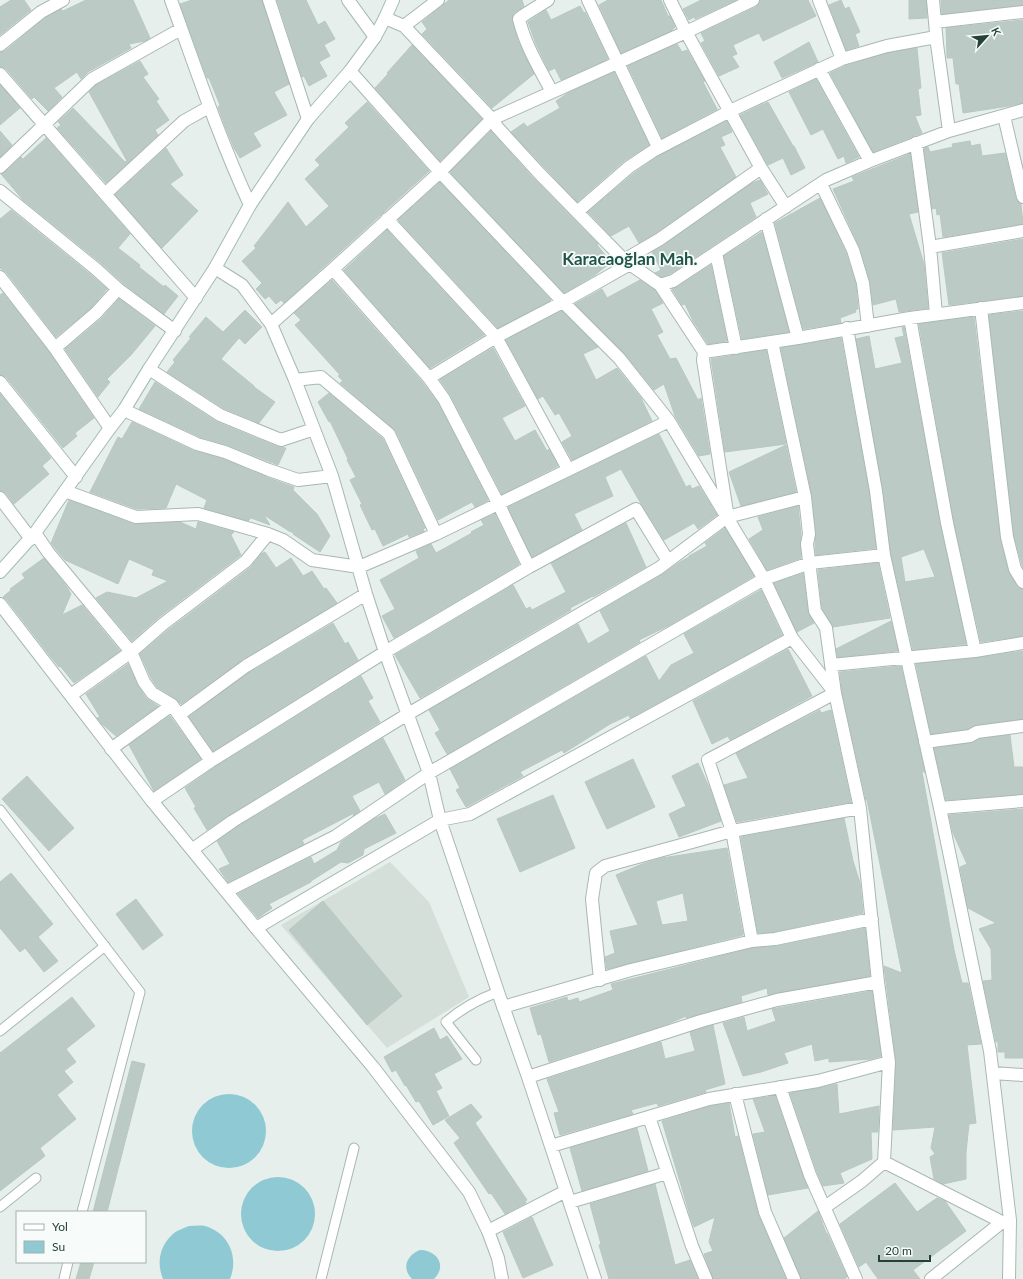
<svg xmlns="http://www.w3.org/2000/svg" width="1023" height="1279" viewBox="0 0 1023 1279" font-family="Lato,sans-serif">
  <rect width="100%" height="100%" fill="#e6efeb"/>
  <path fill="#d4dfda" d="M390 862 429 902 469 997 387 1048 281 925Z"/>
  <path fill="#8ec9d4" d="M192 1131a37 37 0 1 1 74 0a37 37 0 1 1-74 0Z
    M241 1214a37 37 0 1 1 74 0a37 37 0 1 1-74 0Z
    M189 1226C194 1226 200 1225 205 1226 229 1233 239 1257 230 1279H163C156 1262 160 1245 174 1233 178 1230 184 1228 189 1226Z
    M420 1250C436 1250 448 1265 434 1279H412C401 1268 407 1255 420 1250Z"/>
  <path fill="#bbcac4" stroke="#b8c9c2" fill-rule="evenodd" d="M11 0H24L31 10 0 35V7Z
    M86 0H133L150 38 145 41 129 44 131 48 88 72 81 79 77 72 54 88 62 97 48 111 34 97 32 99 6 69 0 67V52L5 51 45 18 61 9 63 11Z
    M192 0H262L289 84 274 92 287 115 253 133 261 146 240 158 234 148 225 126 218 107 220 105 209 78H207L180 4Z
    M277 0H306L318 25 325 21 335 39 324 45 330 56 319 62 327 76 309 86 304 76 302 77Z
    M449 0H522L524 6 514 13 512 17V21L518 41 534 74 492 108 422 34 427 29 422 22Z
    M608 0H661L668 16H670L675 27 671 31 621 53 599 5Z
    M701 0H736L695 19 694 17 689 20 683 9Z
    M760 0H808L816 16 763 41 759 33 733 45 737 54 732 56 739 67 719 76 701 43 705 41 701 33 756 7 759 4Z
    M841 0 845 9 849 7 860 32 855 34 859 46 846 50 829 5Z
    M909 0H926L927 18 909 19Z
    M941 0H1023V5L942 14Z
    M580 6 584 13 585 12 608 59 561 80 555 68 549 71 536 44 528 22 546 10 551 20Z
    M1023 20V103L1009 106 963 113 959 84H956L953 58H947L946 28Z
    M809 42 818 62 782 78 774 62Z
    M677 44 682 52 687 50 705 81 703 82 717 109 662 138 628 66Z
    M412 45 482 119 440 161 375 88 388 74 387 73Z
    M917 48 921 88 918 89 921 115 915 116 922 133 873 152 830 73 845 66 888 53Z
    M140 61 148 74 143 77 159 99 156 101 169 120 155 130 158 135 106 183 57 128 61 125 58 122 73 108 125 162 127 161 89 92 96 85Z
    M614 72 649 145 624 161 577 202 511 132 524 123 527 127 560 108 556 101 568 93Z
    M816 79 859 157 846 163 844 156 838 159 823 129 811 135 789 92Z
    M0 85 20 108 0 125Z
    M367 102 429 171 284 303 281 300 276 304 269 296 265 299 256 289 262 283 242 261 256 248 254 246 288 202 306 227 329 206 305 179 320 165 315 160 349 127 345 123Z
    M768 102 793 146H794L805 168 791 175 783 158 768 165 740 115Z
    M727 121 732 132 721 137 725 145 720 147 736 177 656 233 639 243 629 226 611 236 588 212 634 173 657 157Z
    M0 131 12 145 0 157Z
    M491 131 533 178 598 244 597 245 611 262 595 275 564 293 450 172Z
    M46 138 130 234 118 248 140 265 139 267 164 287 165 285 178 296 164 314 123 283 101 263 23 200 1 174 5 172 21 157 23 159Z
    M970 141 971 146 980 144 982 156 1005 153 1016 199 1021 204 1023 224 943 237 940 214 937 215 936 208 932 209 924 148 928 147 930 152 953 147 952 144Z
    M166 148 183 175 170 184 198 211 162 248 115 195Z
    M910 154 918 212 909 214 924 264 928 308 899 312 896 299 873 305 870 281 860 248 833 189 854 181 852 177Z
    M760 180 768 194 750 203 756 217 670 274 661 277 655 273 661 270 652 252 664 245 752 183Z
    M440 182 551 300 498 328 398 220Z
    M820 198 846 253 856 285 858 309 855 310 856 312 840 318 841 323 803 329 775 223Z
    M11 210 91 275 107 289 91 308 56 337 6 272 0 268V219Z
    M387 230 484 335 430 368 344 270Z
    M762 232 789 332 742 339 724 256Z
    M1023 239V296L949 305 942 253Z
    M711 265 727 341 708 344 693 321 685 304 682 305 672 289 677 287Z
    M332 280 423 383 438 403 488 500 475 507 472 502 438 520 396 431 340 383 343 381 338 376 340 375 295 325 301 320 294 313Z
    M640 280 655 290 663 303 651 309 663 332 657 335 670 359 676 358 698 400 701 398 710 454 699 456 675 416 664 384 654 390 624 353 575 304 602 289 607 298Z
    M3 293 49 352 94 418 75 433 77 436 63 448 6 377 0 375V295Z
    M119 299 155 326 131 355 107 379 110 382 98 397 65 349 101 319Z
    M245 310 262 327 245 344 239 338 221 359 254 386V387L275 402 259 423 223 408 167 372 175 362 173 360 191 338 189 337 206 317 223 332Z
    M562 311 598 347 583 354 596 380 617 368 641 398 652 421 572 460 562 442 572 436 559 413 555 415 543 396 538 399 506 340Z
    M1023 311V568L1014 536 989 315Z
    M974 317 1000 538 1009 573 1017 586 1023 589V636L981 642 954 522 919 324Z
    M902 327H904L940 524 966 644 913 650 891 554 883 490 856 339 869 336 875 369 902 363 895 338 904 336ZM924 549 935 577 905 582 901 557Z
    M841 338 869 492 876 548 816 555 815 544 816 533 812 495 781 348Z
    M493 348 525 406 502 418 515 441 535 430 547 451 549 449 558 466 502 494 451 396 440 380Z
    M766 350 786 444 725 452 711 359Z
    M155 382 217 422 278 447 286 448 278 465 228 445 200 437 139 409Z
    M329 393 383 439 425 528 423 529 424 531 409 537 408 534 383 546 375 529 372 530 360 505 362 504 350 480 356 477 347 460 348 459 330 421 329 422 318 402Z
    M0 394 51 458 42 466 49 474 14 504 6 493 0 491Z
    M132 422 194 451 223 459 266 477 294 487 293 490 317 514 330 536 320 552 293 534 294 533 289 531 264 515 270 525 251 518 248 521 204 508 207 500 176 484 166 508 137 509 90 492 118 437 122 439Z
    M659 434 686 487 690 485 692 489 699 486 717 515 698 529 694 523 664 540 640 502 621 469 605 477 613 496 574 514 582 530 532 557 508 507Z
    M786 445 796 492 741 506 729 472Z
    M69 500 134 524 180 522 196 529 198 522 234 532 231 535 241 555 158 618 132 641 96 598 107 592 136 598 168 581 152 575 154 570 129 559 118 584 65 560 51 543Z
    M798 506 801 534 800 545 801 558 767 570 749 539 763 530 758 517Z
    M495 514 519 564 394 638 382 616 395 609 380 580 419 558 416 551 431 544 436 553 472 533 471 532 484 525 481 520Z
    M626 523 646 567 593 597V596L570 608 571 610 420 698 395 655 513 585 526 609 530 607 532 610 566 592 551 563Z
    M725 528 754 576 670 625 639 640 640 642 447 754 435 733 440 730 429 710 578 624 588 644 610 631 600 611 663 574 680 562 689 557V556L707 546 705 543Z
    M265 552 276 568 291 558 303 576 312 571 324 589 326 588 337 603 242 660 181 704 176 699 157 687 151 678 140 654 168 630 251 567 261 554Z
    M44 558 67 587 71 594 62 615 82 605 120 651 74 683 60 666 59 667 50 656 6 599 3 597 11 590 10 589 25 578 22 574Z
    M878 563 890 618 833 627 822 608 818 570Z
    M803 573 808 612 814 623 797 632 774 583Z
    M761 590 782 635 630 718 629 715 610 724 564 753 562 750 520 772 523 776 466 807 456 790 460 788 450 769 646 656 659 681 671 665 694 653 684 634Z
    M891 621 898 651 838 657 836 649Z
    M333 623 345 644 348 642 358 660 213 751 189 717 250 672Z
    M788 649 812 696 730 740 728 736 712 744 693 701Z
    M1023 651V719L976 725 968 729 931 734 916 664 976 658Z
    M128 664 138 686 146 698 158 706 116 736 102 724 97 718 100 717 86 694Z
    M901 666 925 773 924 771 922 772 954 950 962 983H968L981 1044 967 1045 976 1123 969 1124 966 1152V1179L943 1184 934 1179 930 1157 935 1154 931 1148 935 1127 893 1130 896 1061 884 966 902 973 867 800H866L842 692 840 672Z
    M361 676 373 698 368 701 380 722 229 815 207 830 194 808 196 807 185 788 215 767Z
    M820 710 821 713 831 710 851 802 737 822 724 785 748 778 736 753Z
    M170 716 201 759 154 791 129 745Z
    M1010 735 1014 767H1023V794L946 800 934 748 971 743 979 739Z
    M383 738 405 780 385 794 379 782 352 796 360 811 353 816 354 813 302 840 304 844 228 882 219 869 230 864 217 841 237 827Z
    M633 759 655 807 607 829 585 782Z
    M698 763 710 789 721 821 679 837 669 814 686 806 672 776Z
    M27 776 74 828 49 851 2 799Z
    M553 795 575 848 520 872 497 819Z
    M1023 809V1058H1005V1052H998V1042H996L983 981 992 980 991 949 979 929 996 923 968 908 960 867 967 864 953 833 949 815Z
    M385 814 396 833 364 849 363 855 348 863 341 862 311 881V882L269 904 272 908 258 918 238 894 311 857 314 864 337 850 341 842 374 819Z
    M844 818 853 861 860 883 863 913 774 932 758 933 741 837Z
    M727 848 743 935 607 969 605 957 615 953 610 931 638 925 616 875 642 864 662 858ZM683 893 688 921 662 925 656 901Z
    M11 873 53 924 38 937 58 961 44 972 25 948 20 952 0 928V882Z
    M136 899 163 935 143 950 116 914Z
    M323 901 402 996 367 1025 289 930Z
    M865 928 870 976 768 995 767 988 741 996 742 1002 686 1018V1016L668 1024 549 1062 541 1034 538 1035 530 1008 567 997 568 1001 578 998 579 1002 613 990 611 984 753 948 777 946Z
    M872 991 881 1056 871 1059 829 1062V1058L815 1061 812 1044 784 1053 788 1063 761 1072 743 1076 723 1023 744 1017 747 1031 776 1021 772 1009Z
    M72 997 95 1026 66 1049 76 1062 64 1071 73 1082 57 1095 76 1119 40 1148 45 1156 0 1191V1053Z
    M713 1025 725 1084 705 1090 706 1092 658 1106 657 1103 631 1110 633 1114 560 1135 554 1113 559 1112 547 1079 661 1042 665 1059 695 1051 690 1032Z
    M434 1028 440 1040 447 1036 462 1059 434 1074 442 1088 436 1091 449 1116 433 1125 419 1101 416 1102 406 1085 405 1086 396 1070 392 1072 384 1057Z
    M132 1061 145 1064 107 1212H93Z
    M837 1084 839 1114 879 1106 878 1132H871L872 1159 840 1173 844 1183 823 1186 817 1172 790 1093 819 1088Z
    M775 1096 808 1188 768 1195 753 1134 765 1132 753 1099Z
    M729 1103 735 1137 738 1136 758 1214 786 1279H713L704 1254 713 1251 709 1242 715 1217 694 1227 691 1219 662 1121 711 1106Z
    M471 1104 482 1117 475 1123 527 1200 525 1201 526 1203 505 1214 491 1193 489 1194 454 1143 460 1138 445 1120Z
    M637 1128 648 1171 582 1191 570 1148Z
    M895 1183 917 1212 937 1198 945 1201 966 1231 913 1270 920 1279H878L866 1262 859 1267 840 1224Z
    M655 1184 675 1265 690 1260 698 1279H609L599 1245 601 1244 590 1204Z
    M818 1211 826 1233H827L847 1277 844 1279H801L784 1238Z
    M532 1217 553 1265 523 1278 503 1232Z
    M81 1262H94L89 1279H76Z"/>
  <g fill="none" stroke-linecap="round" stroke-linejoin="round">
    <defs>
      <path id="service" d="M0 810 140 992 82 1212
        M0 1031 105 946
        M476 1060 446 1022C461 1009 479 999 498 992
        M0 1207 36 1178
        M64 1279 68 1262
        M321 1279 354 1148"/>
      <path id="minor" d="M171 0C196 69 219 138 250 205
        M269 0 308 119
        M348 0 375 37
        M548 0 524 15 519 19C525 45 540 69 552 92
        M588 0 658 147
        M670 0 686 32 761 168 786 207
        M819 0 842 59
        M933 0 937 44 949 131
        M385 18 404 26 492 119 497 127 539 173 624 260 660 285 704 352 703 360 727 512
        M935 22 1023 12
        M404 26 438 0
        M0 45 41 12 63 0
        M819 69 870 161
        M350 71 440 172 563 302 619 358 669 421 764 579 792 638 835 693 708 760 732 831 752 941
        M0 74 196 298
        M1004 116 1023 197
        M916 143 930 247 936 314
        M0 167 92 79 181 29
        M821 184 853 250 863 283 868 326
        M0 191 96 269 118 289 175 331
        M105 194 184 121 209 107
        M577 212 629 167 653 151 730 111 842 59 887 46 936 37
        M387 219 496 337 568 469
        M766 219 798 338
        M930 247 1023 231
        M716 253 736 348
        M624 260 660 239 761 168
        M215 268 242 285 271 324 295 380 332 476 366 594 385 652 429 773 440 820 498 992 528 1077 595 1279
        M333 269 429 378 444 399 498 503 529 567
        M0 277 55 348 110 428
        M660 285 673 281 826 180 870 161 949 131 1023 110
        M981 308 1007 537 1015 569 1023 582
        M910 318 947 523 975 651
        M271 324 333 269 440 172 492 119 686 32 753 0
        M847 328 876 491 884 555 940 808 990 1051 1010 1220 1009 1279
        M772 342 805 497 809 534 807 544 815 611 826 628 835 693 860 808 878 982 889 1062 884 1162 862 1181 825 1207
        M55 348 96 313 118 289
        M704 352 798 338 910 318 1023 303
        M149 369 220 415 281 440 314 429
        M429 378 496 337 563 302 630 264
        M295 380 321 377 389 434 436 534
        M0 382 76 477
        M124 410 197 444 225 452 269 470 298 480 332 476
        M65 491 136 517 198 514 268 534 283 540 312 560 359 567 436 534 669 421
        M0 498 31 539
        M35 533 48 552 131 652 144 682 152 693 172 705 211 761
        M831 665 975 651 1023 643
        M71 695 131 652 163 624 246 561 268 534
        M179 715 246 666 366 594
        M925 742 970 736 977 732 1023 726
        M111 749 172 705
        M152 801 211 761 385 652 529 567 636 509 668 561
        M940 808 1023 801
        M193 849 233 821 408 714 659 568 727 517 805 497
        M227 891 336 836 429 773 764 579 810 563 884 555
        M256 928 440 820 470 814 792 638
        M600 980 592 899 596 873 605 866 732 831 860 808
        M503 1007 631 970 752 941 775 939 872 919
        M993 1073 1023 1075
        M528 1077 701 1021 777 1000 878 982
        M780 1087 810 1175 856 1279
        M735 1094 765 1212 794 1279
        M649 1117 692 1246 706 1279
        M551 1146 709 1099 818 1081 889 1062
        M884 1162 1002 1222
        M570 1202 667 1173
        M488 1231 566 1191
        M931 1279 1002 1222 1009 1220"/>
      <path id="tertiary" d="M0 604 152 801 256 928 373 1067 469 1192 488 1231 498 1258 502 1279"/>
      <path id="secondary" d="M0 572 35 533 110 428 124 410 149 369 215 268 250 205 308 119 350 71 375 37 385 18 393 0"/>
    </defs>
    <use href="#service" stroke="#a8b8b2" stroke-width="11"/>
    <use href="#minor" stroke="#a8b8b2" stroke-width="14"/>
    <use href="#tertiary" stroke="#a8b8b2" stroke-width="14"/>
    <use href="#secondary" stroke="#a4bbb3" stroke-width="14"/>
    <use href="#service" stroke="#fff" stroke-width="9"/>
    <use href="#minor" stroke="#fff" stroke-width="12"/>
    <use href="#tertiary" stroke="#fff" stroke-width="12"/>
    <use href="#secondary" stroke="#fff" stroke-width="12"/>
  </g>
  <g text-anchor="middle" stroke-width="3.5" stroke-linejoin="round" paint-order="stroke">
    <g font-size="17" font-weight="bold" fill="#1f5548" stroke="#f7fbf9">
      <text x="630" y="265">Karacaoğlan Mah.</text>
    </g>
  </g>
  <rect x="16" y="1211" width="130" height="52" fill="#f7fbf9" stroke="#a3b1ad"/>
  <rect x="24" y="1224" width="20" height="6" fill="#ffffff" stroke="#a3b1ad"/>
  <text x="52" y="1231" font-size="12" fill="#24423a">Yol</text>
  <rect x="24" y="1241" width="20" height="12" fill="#8ec9d4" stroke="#a3b1ad"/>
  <text x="52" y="1251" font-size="12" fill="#24423a">Su</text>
  <g transform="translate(987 36) rotate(63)" stroke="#f7fbf9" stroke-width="3" paint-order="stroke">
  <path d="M0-3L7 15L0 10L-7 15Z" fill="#24423a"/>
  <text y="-6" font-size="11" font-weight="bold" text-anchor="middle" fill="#24423a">K</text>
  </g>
  <path d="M879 1255v6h51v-6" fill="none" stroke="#24423a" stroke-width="2"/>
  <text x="885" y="1255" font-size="12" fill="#24423a" stroke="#f7fbf9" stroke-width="3" paint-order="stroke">20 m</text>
</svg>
